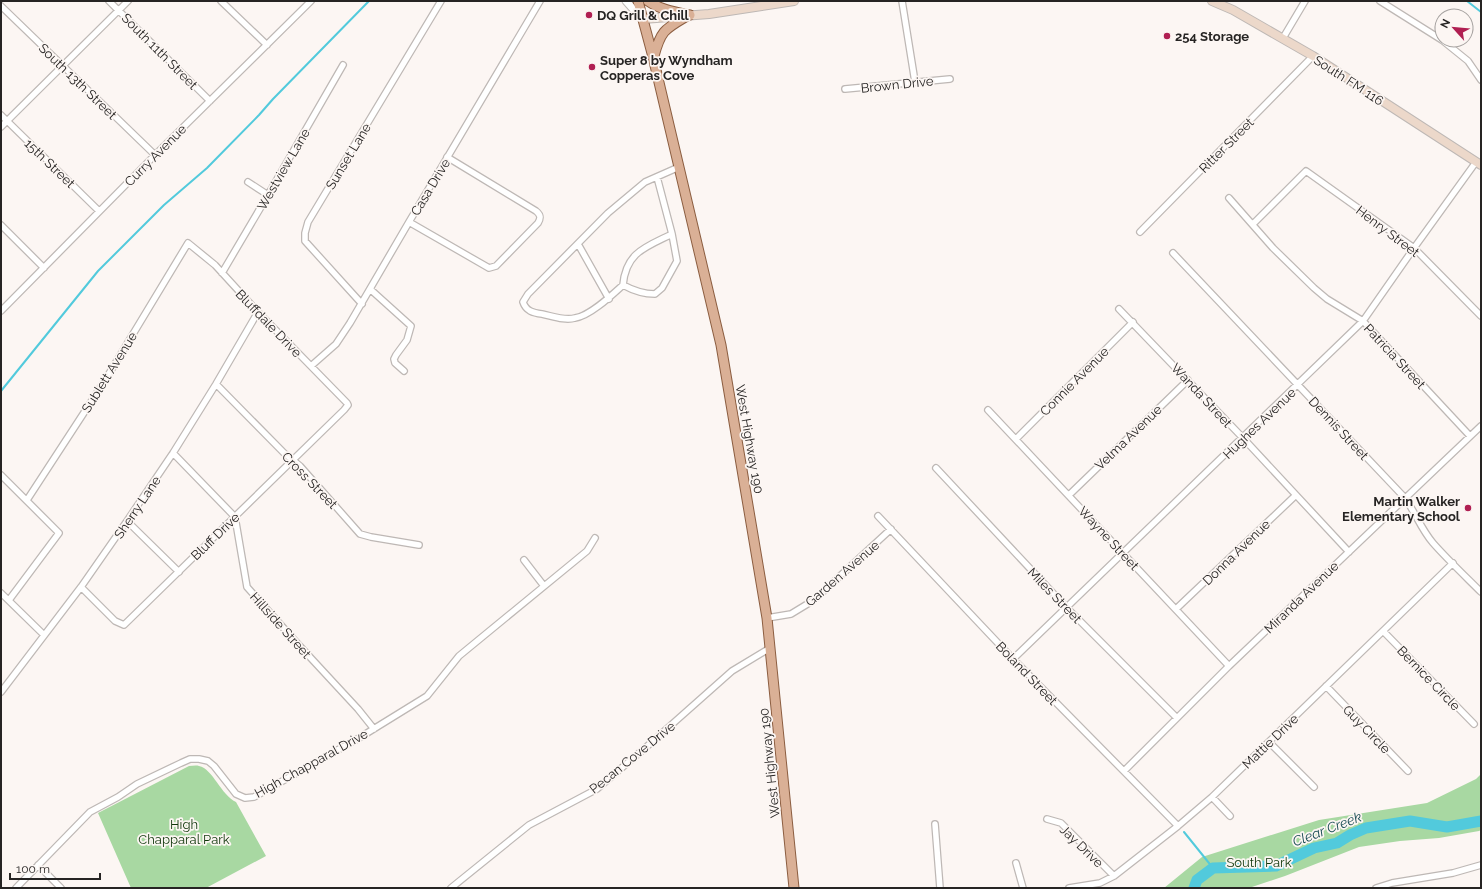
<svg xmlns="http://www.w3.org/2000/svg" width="1482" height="889" viewBox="0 0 1482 889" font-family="Raleway,sans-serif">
  <rect width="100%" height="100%" fill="#fcf6f3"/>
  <path fill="#a8d8a2" d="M189 766C192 766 196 765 199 766 213 769 221 795 236 802L266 856 206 888H131L98 813Z
    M1481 774V830L1479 831 1439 838 1400 841 1359 847 1285 876 1249 888H1164L1202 857 1319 820 1427 803 1476 779Z"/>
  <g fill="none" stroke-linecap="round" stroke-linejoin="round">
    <path stroke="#52cadc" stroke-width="2" d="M1467 1 1481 12
      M1 391 98 271 164 205 207 168 259 115 273 99 369 1
      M1184 832 1213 868"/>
    <path stroke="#52cadc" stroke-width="11" d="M1194 888 1197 880 1213 868 1276 866 1314 848 1337 843 1350 835 1366 828 1410 821 1447 827 1481 821"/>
    <defs>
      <path id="minor" d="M109 1 210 101
        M221 1 267 45
        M902 1 915 82
        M1380 1 1442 40
        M1 6 155 155
        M1283 38 1305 1
        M1442 40 1468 61 1481 80
        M845 89 950 79
        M1 115 99 211
        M1 127 128 1
        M248 182 268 195
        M1229 198 1273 248 1314 288 1327 299 1363 321 1470 436
        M409 222 489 268 496 266 538 223C541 218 541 215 536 211L447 157
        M1253 224 1306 171 1414 248 1481 316
        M1 225 44 268
        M1140 232 1313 56
        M672 234C646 247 626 252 623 285 612 295 590 316 575 318 565 321 552 316 542 314 533 313 526 311 523 302L528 294 608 213 645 182 679 167
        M578 244 609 299
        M1173 253 1405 498C1415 512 1421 529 1433 543 1448 560 1465 576 1481 592
        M222 273 268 195 343 65
        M623 285C634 291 643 294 655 294L662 288 677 261 672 234 657 177
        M370 289 411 326 407 340 396 355 394 359 395 363 404 371
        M362 304 305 241V233L308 222 441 1
        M1119 309 1243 438 1349 552
        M1 311 155 155 311 1
        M311 366 336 344 350 323 409 222 540 1
        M216 384 284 453 300 466 360 534 371 537 419 545
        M988 410 1229 666
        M1016 439 1133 322
        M173 453 235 517 247 587 296 642 358 709 374 729
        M936 468 1066 607 1177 718
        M1 475 59 533 9 600
        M1069 495 1188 380
        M27 500 104 382 188 243 215 265 258 312 347 403 348 405 344 410 124 625 115 621 81 587
        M878 516 1013 659 1178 826
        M127 521 179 572
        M524 560 544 586
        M1 593 44 635
        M1176 609 1296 495
        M767 618 791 614 814 600 891 529
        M1383 631 1474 724
        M1013 659 1363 321 1414 248 1476 162
        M1326 686 1408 771
        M1 692 81 587 127 521 173 453 216 384 258 312
        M1269 742 1314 787
        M1124 771 1229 666 1481 426
        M1212 797 1230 816
        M1047 819 1061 823 1114 876
        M935 824 940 888
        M1016 863 1023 888
        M38 865 61 888
        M16 888 90 812 118 797 137 784 181 763 190 759H199L208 761 214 766 236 794 245 798 254 797 359 738 427 696 459 656 587 551 595 538
        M451 888 529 825 597 789 652 742 732 671 770 648
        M1069 888 1100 883 1114 876 1178 826 1212 797 1453 563
        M1376 888 1392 883 1453 873 1481 865"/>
      <path id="tertiary" d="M626 1 642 19"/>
      <path id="secondary" d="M1212 1 1233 10 1313 56 1481 165
        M643 19 709 14 794 1"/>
      <path id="primary" d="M638 1 653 57 721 345 767 618 794 888
        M648 1C661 10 675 12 690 15
        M654 56C661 30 665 29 687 16"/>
    </defs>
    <use href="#minor" stroke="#beb8b5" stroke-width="8"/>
    <use href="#tertiary" stroke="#beb8b5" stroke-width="9"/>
    <use href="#secondary" stroke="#beb8b5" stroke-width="10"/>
    <use href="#primary" stroke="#8b5d40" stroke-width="11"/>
    <use href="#minor" stroke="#fff" stroke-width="5.5"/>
    <use href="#tertiary" stroke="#fff" stroke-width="7"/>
    <use href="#secondary" stroke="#ecd8ca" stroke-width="8"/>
    <use href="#primary" stroke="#dab096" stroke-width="9"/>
  </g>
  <g fill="#b01f52" stroke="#fcf6f3" stroke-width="1.5">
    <circle cx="589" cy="15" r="4"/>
    <circle cx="1167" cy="36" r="4"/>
    <circle cx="592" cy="67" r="4"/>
    <circle cx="1468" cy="508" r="4"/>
  </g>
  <g text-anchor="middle" stroke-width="3.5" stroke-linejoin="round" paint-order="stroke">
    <g font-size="13" font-weight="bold" fill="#262423" stroke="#fcf6f3" text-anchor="start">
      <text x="597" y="20">DQ Grill &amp; Chill</text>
      <text x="1175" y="41">254 Storage</text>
      <text x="600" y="65">Super 8 by Wyndham<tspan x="600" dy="15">Copperas Cove</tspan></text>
      <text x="1460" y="506" text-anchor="end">Martin Walker<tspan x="1460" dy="15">Elementary School</tspan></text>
    </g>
    <g font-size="13" fill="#262423" stroke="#fcf6f3">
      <text transform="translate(160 51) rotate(45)" y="5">South 11th Street</text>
      <text transform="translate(1349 80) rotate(33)" y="5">South FM 116</text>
      <text transform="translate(78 81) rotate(44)" y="5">South 13th Street</text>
      <text transform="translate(897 84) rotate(-6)" y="5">Brown Drive</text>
      <text transform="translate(1226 145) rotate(-45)" y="5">Ritter Street</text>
      <text transform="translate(155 155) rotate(-45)" y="5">Curry Avenue</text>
      <text transform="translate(348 156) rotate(-59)" y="5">Sunset Lane</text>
      <text transform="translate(50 163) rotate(44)" y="5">15th Street</text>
      <text transform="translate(283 169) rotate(-60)" y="5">Westview Lane</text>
      <text transform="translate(430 187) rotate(-59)" y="5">Casa Drive</text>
      <text transform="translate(1388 231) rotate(37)" y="5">Henry Street</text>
      <text transform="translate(269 323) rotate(46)" y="5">Bluffdale Drive</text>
      <text transform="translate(1395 356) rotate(47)" y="5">Patricia Street</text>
      <text transform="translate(109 372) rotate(-58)" y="5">Sublett Avenue</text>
      <text transform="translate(1074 381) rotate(-45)" y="5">Connie Avenue</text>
      <text transform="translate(1202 395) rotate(47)" y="5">Wanda Street</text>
      <text transform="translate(1259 423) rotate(-44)" y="5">Hughes Avenue</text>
      <text transform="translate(1339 428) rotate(47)" y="5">Dennis Street</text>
      <text transform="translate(1128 437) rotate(-44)" y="5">Velma Avenue</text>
      <text transform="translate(750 439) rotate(80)" y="5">West Highway 190</text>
      <text transform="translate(310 480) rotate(46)" y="5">Cross Street</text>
      <text transform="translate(137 507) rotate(-56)" y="5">Sherry Lane</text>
      <text transform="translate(215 536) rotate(-44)" y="5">Bluff Drive</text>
      <text transform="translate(1109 538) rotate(47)" y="5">Wayne Street</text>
      <text transform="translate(1236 552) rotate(-44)" y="5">Donna Avenue</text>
      <text transform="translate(842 573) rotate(-41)" y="5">Garden Avenue</text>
      <text transform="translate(1055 595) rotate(46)" y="5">Miles Street</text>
      <text transform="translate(1301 597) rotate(-44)" y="5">Miranda Avenue</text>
      <text transform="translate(281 625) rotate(48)" y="5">Hillside Street</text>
      <text transform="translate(1027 673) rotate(46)" y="5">Boland Street</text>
      <text transform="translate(1429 678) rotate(46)" y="5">Bernice Circle</text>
      <text transform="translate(1367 729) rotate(46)" y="5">Guy Circle</text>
      <text transform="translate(1270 741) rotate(-44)" y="5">Mattie Drive</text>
      <text transform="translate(632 757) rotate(-39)" y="5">Pecan Cove Drive</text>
      <text transform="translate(311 763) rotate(-29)" y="5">High Chapparal Drive</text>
      <text transform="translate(769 763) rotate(-96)" y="5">West Highway 190</text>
      <text transform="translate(1082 846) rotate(44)" y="5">Jay Drive</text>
    </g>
    <g font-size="13" fill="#10370b" stroke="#fcf6f3">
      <text x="184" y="829">High<tspan x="184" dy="15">Chapparal Park</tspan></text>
      <text x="1259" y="867">South Park</text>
    </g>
    <g font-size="14" font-style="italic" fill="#164a52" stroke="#fcf6f3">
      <text transform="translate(1327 829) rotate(-21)" y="5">Clear Creek</text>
    </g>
  </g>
  <rect width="1482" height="889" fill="none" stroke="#262423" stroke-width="4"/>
  <g transform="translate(1454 28) rotate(297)"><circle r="19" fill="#fcf6f3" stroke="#a6a2a0"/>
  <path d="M0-3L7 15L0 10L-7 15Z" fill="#b01f52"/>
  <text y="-6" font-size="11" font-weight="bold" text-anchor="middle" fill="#262423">N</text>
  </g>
  <path d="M10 873v6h90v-6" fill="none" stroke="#262423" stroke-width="2"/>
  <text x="16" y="873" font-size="12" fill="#262423" stroke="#fcf6f3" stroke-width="3" paint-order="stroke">100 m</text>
</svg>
